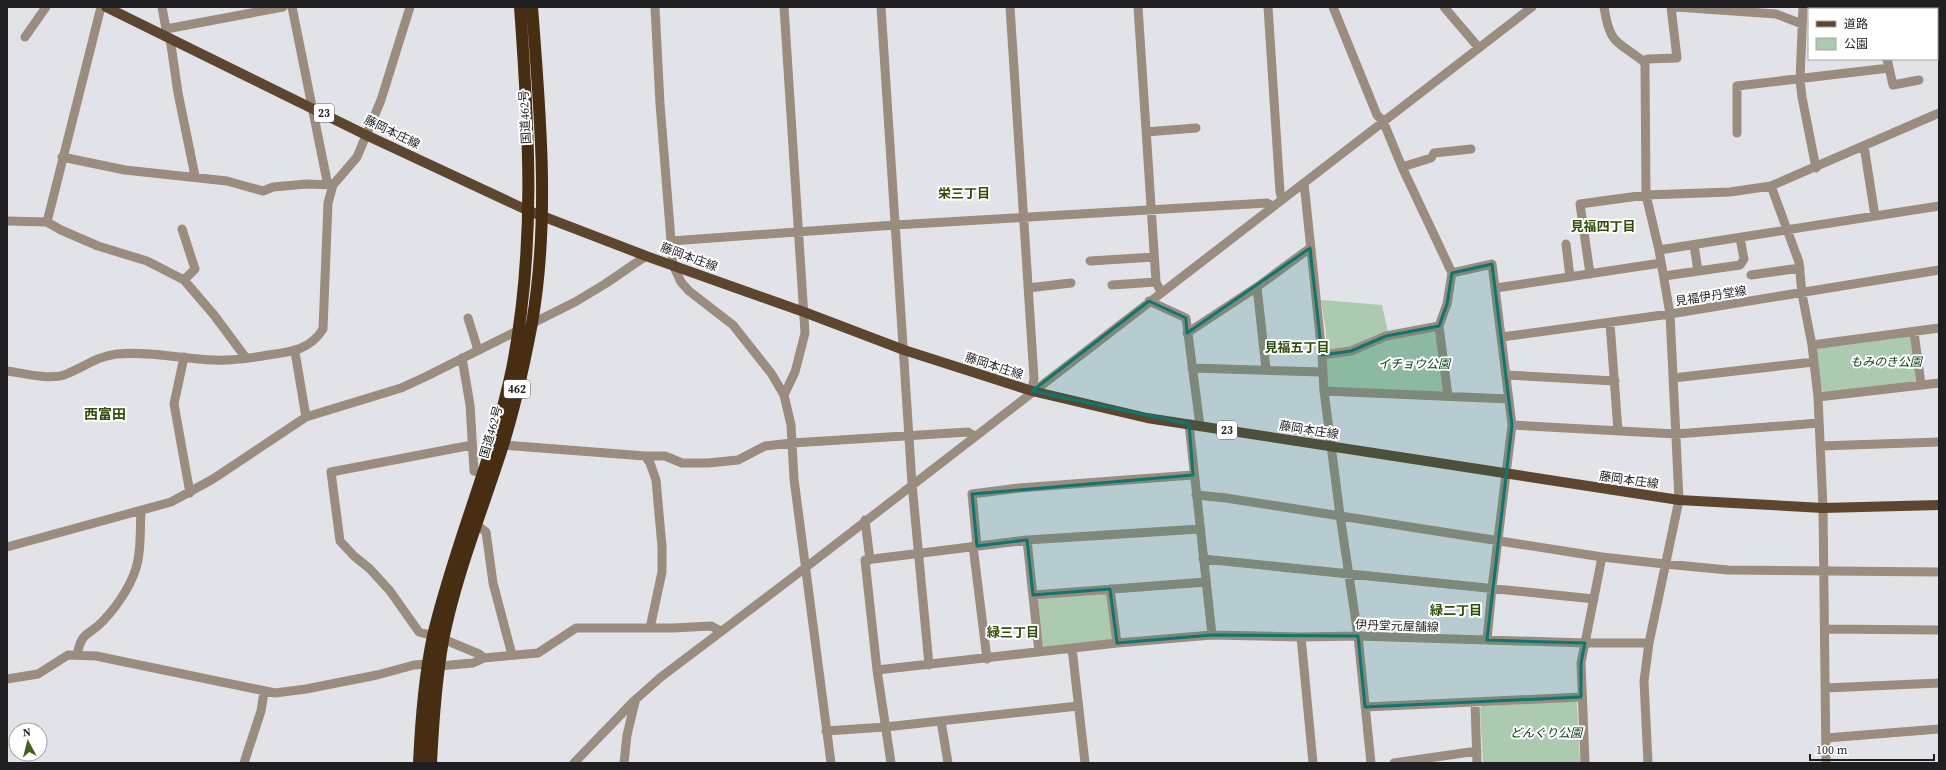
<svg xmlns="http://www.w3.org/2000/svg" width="1946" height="770" viewBox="0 0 1946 770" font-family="'Source Serif 4','Noto Sans JP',serif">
  <rect width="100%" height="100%" fill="#e2e2e9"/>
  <path fill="#accaaf" d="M1321 300 1382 305 1388 332 1437 331 1445 393 1331 388 1327 386 1326 332Z
    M1909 336 1912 338 1916 382 1825 393 1822 390 1815 350 1819 347Z
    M1105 593 1108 595 1114 637 1112 640 1045 648 1043 645 1037 601 1040 598Z
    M1575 701 1577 702 1580 763H1483L1480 709 1482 706Z"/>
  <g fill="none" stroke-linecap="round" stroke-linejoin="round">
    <path stroke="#9a8c7f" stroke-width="9" d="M162 7 166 29
      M292 7 327 181 333 185
      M655 7 660 104 673 265 681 282 689 291 733 325 771 373 784 395 791 425 794 479 831 763
      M881 7 912 484 929 665
      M1010 7 1034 378 1032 391
      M1138 7 1156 282 1161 292
      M1268 7 1280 192 1282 199
      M1333 7 1377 115 1383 121 1402 167 1452 273 1447 304 1439 326 1448 396
      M1444 7 1479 48
      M1604 7C1610 45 1616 40 1643 61L1645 65 1646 195 1659 250 1670 314 1679 500 1649 643 1644 681 1648 763
      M1676 7 1776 14 1802 24
      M1803 7 1800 80 1802 97 1816 168
      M1876 7V9
      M163 35 166 29 283 7
      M25 37 46 7
      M170 38 178 93 195 176
      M1887 59 1893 85 1919 80
      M1643 61 1648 59 1677 58 1671 7
      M1146 132 1196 128
      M1737 133V86L1889 68
      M1864 146 1875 216
      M62 157 125 170 227 181 263 191 273 187 307 184 333 185
      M1402 167 1431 158 1434 153 1471 149
      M1304 183 1322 355 1324 391 1340 515 1358 636 1371 763
      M1771 186 1799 262 1802 294 1812 345 1818 397 1823 508 1826 763
      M7 221 47 222 61 230 98 246 147 261 184 280 214 315 246 358
      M47 222 101 7
      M182 229 195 269 184 280
      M671 241 895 225 1267 203 1273 206
      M1566 244 1570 277
      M1694 245 1698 271
      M1659 250 1939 206
      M1090 261 1154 257
      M1452 273 1492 264 1512 425 1492 588 1487 640
      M1590 274 1580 204 1646 195 1730 192 1771 186 1939 113
      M1751 275 1800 268
      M1664 276 1740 265 1744 259 1740 238
      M1112 285 1156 282
      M1257 287 1266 369
      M1028 288 1071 283
      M1496 288 1661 263
      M1149 301 1186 318 1200 426
      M468 318 478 350
      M1610 323 1618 431
      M1914 332 1921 384
      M1187 333 1257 287 1310 248
      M1502 337 1670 314 1939 270
      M1812 345 1939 328
      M295 352 306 417
      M1322 355 1351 351 1386 336 1439 326
      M184 357 174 404 190 493
      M462 358 470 405 474 471 483 473
      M1192 368 1322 372
      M7 371C23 373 49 380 64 375 83 368 97 356 117 354 150 351 182 359 214 360 232 361 251 358 268 355 291 352 310 350 323 329L328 203 333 185 357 157 381 100 410 7
      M1506 375 1615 381
      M1673 378 1814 362
      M1324 391 1509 399
      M784 395 795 372 805 333 784 7
      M1818 397 1939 383
      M1189 424 1212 635
      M1512 425 1676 434 1819 423
      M503 445 645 456H665L682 463H708L738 460 765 446 792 443 968 432 974 436
      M1820 446 1939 442
      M645 456 650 463 656 480 662 547V572L650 628
      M1196 495 1226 498 1602 557 1665 564 1728 570 1939 572
      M865 520 870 560
      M477 525 486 532 493 583 512 655
      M1027 540 1039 652
      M973 546 987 659
      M977 546 972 494 1019 488 1193 475
      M7 547 171 502 213 479 306 417 401 388 425 377 575 302 605 284 646 256
      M1203 559 1594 599
      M1110 589 1117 643
      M1033 595 1206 582
      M1825 629 1939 630
      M434 636 419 632 390 591 370 569 354 556 340 541 331 472 472 445
      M1301 637 1313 763
      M443 639 479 654 484 658
      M1072 648 1085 763
      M77 655C82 630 88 637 103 621 118 605 134 582 138 560 141 545 140 528 141 512
      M439 666 473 663 484 658 538 653 576 628H673L711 626 721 631
      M877 670 1117 643 1212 635 1301 637 1358 636 1585 643H1649
      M7 679 38 674 68 655 96 656 275 693 306 689 377 675 414 665 428 664
      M1826 688 1939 683
      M1475 703 1477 763
      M1365 707 1581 697
      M941 721 948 763
      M826 731 885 727 1078 706
      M1826 738 1939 729
      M244 763 261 711 264 692
      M574 763 635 700 661 677 805 568 1532 7
      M624 763 627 735 635 702
      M891 763 877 670 865 560 1027 540 1200 529
      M1394 763 1477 751
      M1585 763 1581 663 1602 557"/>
    <path stroke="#5d462f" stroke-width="10" d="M106 7 366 135 529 211 646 256 804 312 904 350 1032 391 1147 418 1679 500 1823 508 1939 505"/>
    <path stroke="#472d12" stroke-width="12" d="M419 763C421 720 424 678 433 636 454 546 493 460 512 369 536 247 529 130 520 7
      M431 763C433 722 436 680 443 640 456 574 482 511 502 448 515 408 524 365 532 323 550 219 540 112 532 7"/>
  </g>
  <path fill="#0f766e" fill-opacity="0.2" stroke="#0f766e" stroke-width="3" stroke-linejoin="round" d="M1310 248 1322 355 1351 351 1386 336 1439 326 1447 304 1452 273 1492 264 1512 425 1487 640 1585 643 1581 663V697L1365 707 1358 636 1212 635 1117 643 1110 589 1033 595 1027 540 977 546 972 494 1193 475 1189 424 1032 391 1149 301 1186 318 1187 333Z"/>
  <g text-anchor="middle" stroke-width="4" stroke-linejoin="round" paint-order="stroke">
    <g fill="#fff" stroke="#626264" stroke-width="1">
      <rect x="314" y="104" width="20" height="18" rx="3"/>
      <rect x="504" y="380" width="26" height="18" rx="3"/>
      <rect x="1217" y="421" width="20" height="18" rx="3"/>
    </g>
    <g font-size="11" font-weight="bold" fill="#1f1f21">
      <text x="324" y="117">23</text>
      <text x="517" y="393">462</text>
      <text x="1227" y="434">23</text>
    </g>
    <g font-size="12" fill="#1f1f21" stroke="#fff">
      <text transform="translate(525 117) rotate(-93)" y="4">国道462号</text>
      <text transform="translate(392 132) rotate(26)" y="4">藤岡本庄線</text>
      <text transform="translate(689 257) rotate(20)" y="4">藤岡本庄線</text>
      <text transform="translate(1711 296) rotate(-9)" y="4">見福伊丹堂線</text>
      <text transform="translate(994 366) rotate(18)" y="4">藤岡本庄線</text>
      <text transform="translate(1309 430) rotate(9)" y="4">藤岡本庄線</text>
      <text transform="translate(491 432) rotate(-74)" y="4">国道462号</text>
      <text transform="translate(1629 480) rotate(8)" y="4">藤岡本庄線</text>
      <text transform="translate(1397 626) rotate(2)" y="4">伊丹堂元屋舗線</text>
    </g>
    <g font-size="12" font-style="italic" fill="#01360f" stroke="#fff">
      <text x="1886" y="366">もみのき公園</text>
      <text x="1414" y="368">イチョウ公園</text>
      <text x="1546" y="737">どんぐり公園</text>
    </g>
    <g font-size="13" font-weight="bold" fill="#304e09" stroke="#fff">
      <text x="964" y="198">栄三丁目</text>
      <text x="1603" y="231">見福四丁目</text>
      <text x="1297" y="352">見福五丁目</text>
      <text x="1456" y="615">緑二丁目</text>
      <text x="1013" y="637">緑三丁目</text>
    </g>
    <g font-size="14" font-weight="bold" fill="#304e09" stroke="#fff">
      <text x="105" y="419">西富田</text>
    </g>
  </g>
  <rect width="1946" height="770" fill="none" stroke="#1f1f21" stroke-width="16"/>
  <rect x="1808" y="8" width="130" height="52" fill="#ffffff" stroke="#a5a5a6"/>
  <rect x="1816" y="21" width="20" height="6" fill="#5d462f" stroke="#a5a5a6"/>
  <text x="1844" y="28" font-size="12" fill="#1f1f21">道路</text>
  <rect x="1816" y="38" width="20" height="12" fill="#accaaf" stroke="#a5a5a6"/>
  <text x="1844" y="48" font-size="12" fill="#1f1f21">公園</text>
  <g transform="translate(28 742) rotate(353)"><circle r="19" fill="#ffffff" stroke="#a5a5a6"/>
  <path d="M0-3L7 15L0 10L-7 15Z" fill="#40631a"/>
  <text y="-6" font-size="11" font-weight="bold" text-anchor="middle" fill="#1f1f21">N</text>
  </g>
  <path d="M1810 754v6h124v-6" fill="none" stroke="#1f1f21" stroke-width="2"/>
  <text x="1816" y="754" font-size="12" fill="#1f1f21" stroke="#ffffff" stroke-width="3" paint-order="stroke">100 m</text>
</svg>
